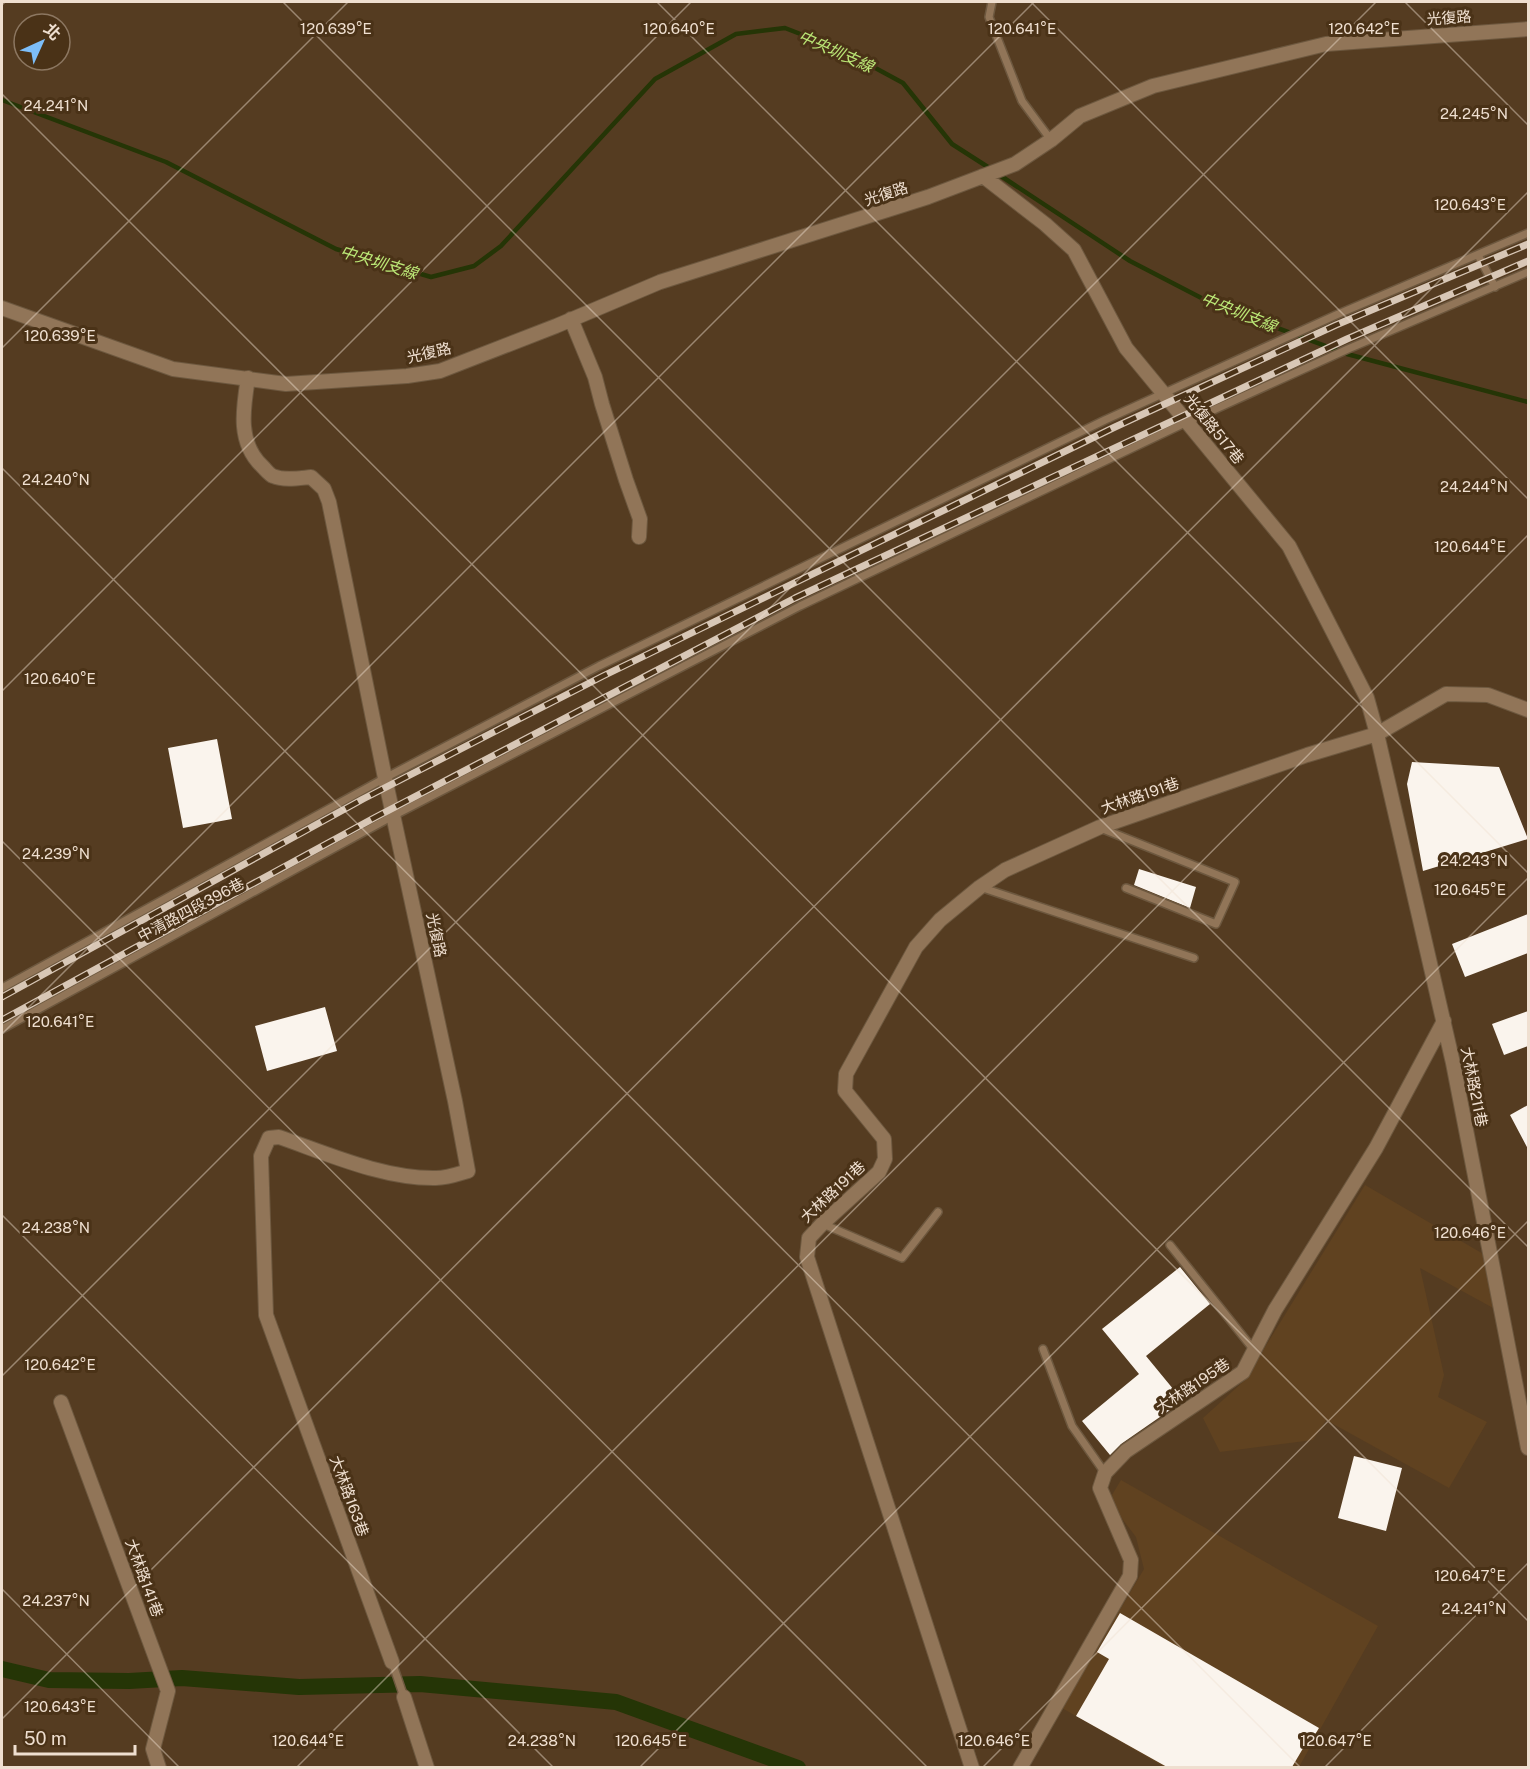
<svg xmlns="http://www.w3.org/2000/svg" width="1530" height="1769" viewBox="0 0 1530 1769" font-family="'Public Sans','Noto Sans TC',sans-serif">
  <rect width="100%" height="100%" fill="#553c21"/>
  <path fill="#604220" d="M1365 1185 1485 1255 1495 1309 1420 1268 1444 1375 1438 1397 1487 1422 1449 1488 1326 1420 1313 1440 1220 1452 1203 1418 1244 1381Z
    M1121 1480 1378 1626 1299 1767H1164L1062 1708 1144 1569 1136 1537 1114 1508 1112 1495Z"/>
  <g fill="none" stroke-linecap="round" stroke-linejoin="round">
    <path stroke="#253506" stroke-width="4.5" d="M2 100 166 162 336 249 431 277 474 266 501 246 655 79 736 34 785 28 844 51 903 83 952 144 991 169
      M998 174 1130 261 1213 304 1347 354 1528 402"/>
    <path stroke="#253506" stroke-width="16" d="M2 1669 49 1680 129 1681 182 1678 299 1687 420 1684 616 1702 798 1768"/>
  </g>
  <path fill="#faf4ed" d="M217 739 232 819 183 828 168 748Z
    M1412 762 1499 767 1528 839 1423 871 1407 784Z
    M1139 869 1196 887 1190 908 1134 885Z
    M1528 914V953L1465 977 1452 944Z
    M325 1007 337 1051 267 1071 255 1026Z
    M1528 1011V1046L1504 1055 1492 1024Z
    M1528 1105V1149L1510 1115Z
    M1180 1267 1210 1304 1146 1356 1183 1401 1121 1444 1110 1455 1082 1421 1139 1374 1102 1329Z
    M1354 1456 1402 1468 1386 1531 1338 1518Z
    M1120 1613 1319 1728 1308 1746 1305 1745 1292 1767H1167L1076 1716 1109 1659 1097 1652Z"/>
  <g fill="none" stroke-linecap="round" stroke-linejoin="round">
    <defs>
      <path id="service" d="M992 2 989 17 1022 101 1051 140
        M1478 255 1495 287
        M1103 829 1235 882 1216 924 1126 888
        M980 887 1194 958
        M2 988 385 778 599 666 1105 420 1336 315 1528 233
        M2 1029 393 816 800 606 1187 422 1348 349 1528 272
        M823 1224 902 1258 938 1212
        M1170 1245 1254 1350
        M1043 1349 1072 1426 1105 1473
        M392 1662 404 1697"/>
      <path id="minor" d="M983 176 1045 224 1074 250 1126 348 1289 546 1367 698 1377 734 1453 1063 1528 1448
        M2 308 173 369 286 384 407 376 440 371 556 326 660 282 928 197 1015 164 1051 140 1080 116 1153 86 1326 44 1528 29
        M571 319 595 377 602 404 626 480 640 519 639 537
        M248 378C243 409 237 443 263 467 266 470 270 475 273 476 284 481 300 478 311 477L324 489 329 502 385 778 455 1101 468 1171C458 1174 447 1178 436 1178 384 1179 328 1154 279 1137L269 1138 261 1156 266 1315 392 1662
        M61 1402 168 1691 153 1749 159 1768
        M404 1697 427 1768
        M972 1768 807 1257 809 1238 822 1224 879 1172 885 1159 884 1139 845 1091 846 1074 916 947 940 920 980 887 1005 870 1100 827 1307 755 1377 734 1446 694 1488 695 1528 710
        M1020 1768 1130 1576 1131 1560 1100 1488 1105 1473 1126 1451 1243 1372 1275 1310 1376 1148 1444 1021"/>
    </defs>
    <use href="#service" stroke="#6d583f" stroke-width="10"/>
    <use href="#minor" stroke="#6d583f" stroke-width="16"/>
    <use href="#service" stroke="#917558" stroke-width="7"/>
    <use href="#minor" stroke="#917558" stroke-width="14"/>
    <defs>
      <path id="rail" d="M2 997 363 799 603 676 1115 427 1336 325 1528 244
        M2 1020 374 818 795 598 1347 339 1528 261"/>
    </defs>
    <use href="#rail" stroke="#d8c7b6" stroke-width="7"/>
    <use href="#rail" stroke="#4a3217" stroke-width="4.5" stroke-dasharray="14" stroke-linecap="butt"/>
  </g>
  <path fill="none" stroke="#efdfd0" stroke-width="1.5" stroke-opacity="0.45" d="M283 2 1528 1247M657 2 1528 873M1031 2 1528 499M1405 2 1528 125M2 5 5 2M2 94 1528 1621M2 348 348 2M2 468 1301 1768M2 691 691 2M2 841 928 1768M2 1034 1034 2M2 1215 554 1768M2 1376 1376 2M2 1589 180 1768M2 1719 1528 192M296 1768 1528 535M639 1768 1528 878M982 1768 1528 1221M1324 1768 1528 1563"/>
  <g text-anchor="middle" stroke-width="6" stroke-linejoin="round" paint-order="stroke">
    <g font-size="15" fill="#efdfd0" stroke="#4a3217">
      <text transform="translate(1449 18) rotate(-4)" y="5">光復路</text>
      <text transform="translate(886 194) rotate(-18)" y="5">光復路</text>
      <text transform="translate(429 353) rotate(-13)" y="5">光復路</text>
      <text transform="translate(1214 429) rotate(51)" y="5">光復路517巷</text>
      <text transform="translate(1140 796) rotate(-19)" y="5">大林路191巷</text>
      <text transform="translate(191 910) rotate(-28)" y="5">中清路四段396巷</text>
      <text transform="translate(436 935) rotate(78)" y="5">光復路</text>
      <text transform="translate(1474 1087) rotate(79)" y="5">大林路211巷</text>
      <text transform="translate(833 1192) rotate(-43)" y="5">大林路191巷</text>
      <text transform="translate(1193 1386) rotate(-34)" y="5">大林路195巷</text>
      <text transform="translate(349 1496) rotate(70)" y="5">大林路163巷</text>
      <text transform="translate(144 1578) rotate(70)" y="5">大林路141巷</text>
    </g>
    <g font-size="16" font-style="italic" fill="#bce877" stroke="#4a3217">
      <text transform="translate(836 51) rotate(24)" y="6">中央圳支線</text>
      <text transform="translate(379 262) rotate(17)" y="6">中央圳支線</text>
      <text transform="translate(1239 312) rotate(22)" y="6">中央圳支線</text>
    </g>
  </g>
  <g font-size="15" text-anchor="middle" fill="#efdfd0" stroke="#4a3217" stroke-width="6" stroke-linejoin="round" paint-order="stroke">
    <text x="336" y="34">120.639°E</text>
    <text x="679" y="34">120.640°E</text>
    <text x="1022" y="34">120.641°E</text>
    <text x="1364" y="34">120.642°E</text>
    <text x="56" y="111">24.241°N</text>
    <text x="1474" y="119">24.245°N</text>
    <text x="1470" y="210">120.643°E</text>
    <text x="60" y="341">120.639°E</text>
    <text x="56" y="485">24.240°N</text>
    <text x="1474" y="492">24.244°N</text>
    <text x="1470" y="552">120.644°E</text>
    <text x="60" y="684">120.640°E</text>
    <text x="56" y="859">24.239°N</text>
    <text x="1474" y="866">24.243°N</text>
    <text x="1470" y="895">120.645°E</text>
    <text x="60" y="1027">120.641°E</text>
    <text x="56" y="1233">24.238°N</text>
    <text x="1470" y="1238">120.646°E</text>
    <text x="60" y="1370">120.642°E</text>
    <text x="1470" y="1581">120.647°E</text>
    <text x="56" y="1606">24.237°N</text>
    <text x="1474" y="1614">24.241°N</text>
    <text x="60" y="1712">120.643°E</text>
    <text x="308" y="1746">120.644°E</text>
    <text x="542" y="1746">24.238°N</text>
    <text x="651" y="1746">120.645°E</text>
    <text x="994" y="1746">120.646°E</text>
    <text x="1336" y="1746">120.647°E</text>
  </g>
  <rect width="1530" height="1769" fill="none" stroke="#efdfd0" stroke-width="6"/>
  <g transform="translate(42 42) rotate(45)"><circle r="28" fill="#4a3217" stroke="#8c7761" stroke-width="1.5"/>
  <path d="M0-4.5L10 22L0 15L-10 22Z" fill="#7dbef9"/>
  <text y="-9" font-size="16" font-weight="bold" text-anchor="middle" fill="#efdfd0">北</text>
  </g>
  <path d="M15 1745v9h120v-9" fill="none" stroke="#efdfd0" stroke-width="3"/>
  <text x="24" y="1745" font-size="18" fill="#efdfd0" stroke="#4a3217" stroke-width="4.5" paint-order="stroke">50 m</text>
</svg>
